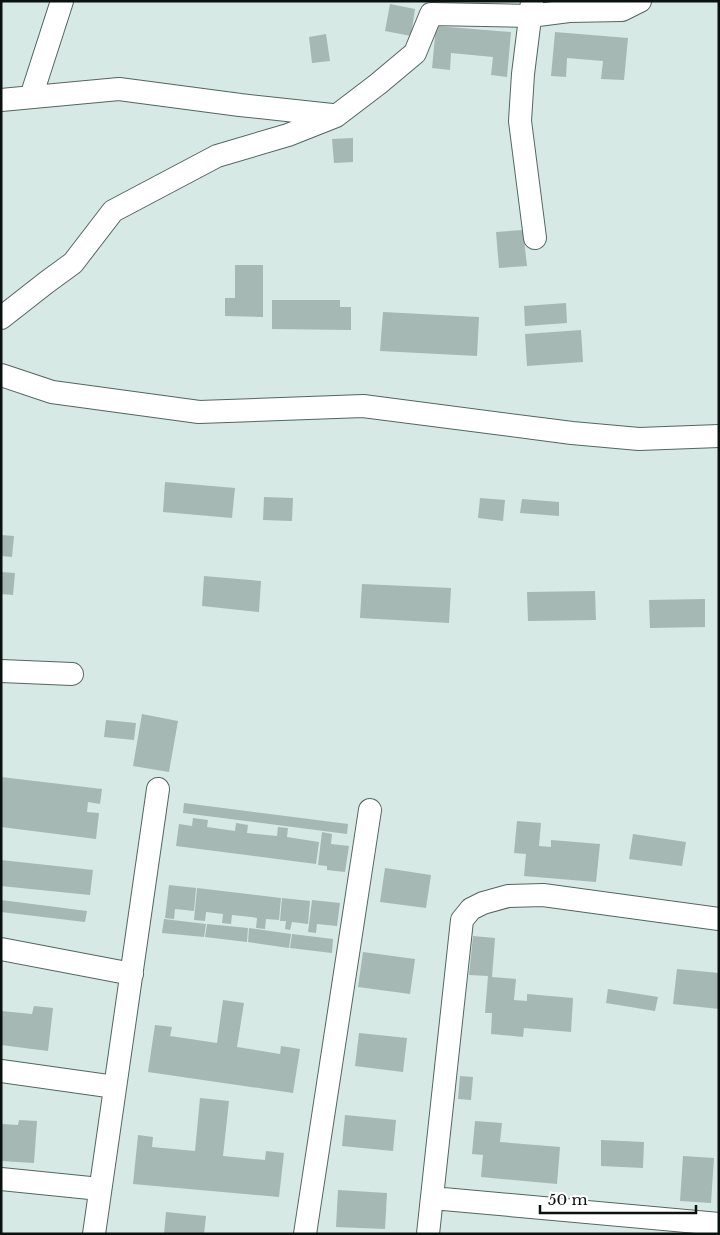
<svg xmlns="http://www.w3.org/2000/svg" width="720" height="1235" viewBox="0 0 720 1235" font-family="'Libre Baskerville',serif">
  <rect width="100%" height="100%" fill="#d6e9e5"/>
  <path fill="#a5b8b4" d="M390 4 415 9 411 36 385 31Z
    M436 26 511 32 507 77 491 75 493 57 451 53 450 70 432 68Z
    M555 32 628 38 624 80 601 79 603 61 567 58 566 77 551 76Z
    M326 34 330 61 312 63 309 37Z
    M353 138V162L334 163 332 139Z
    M523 230 527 266 499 268 496 232Z
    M235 265H263V317L225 316V298H235Z
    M272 300H340V307H351V330L272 329Z
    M566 303 567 323 525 326 524 306Z
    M383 312 479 317 477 356 380 351Z
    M581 330 583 362 527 366 525 334Z
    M165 482 235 488 232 518 163 512Z
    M264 497 293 498 292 521 263 520Z
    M480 498 505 500 503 521 478 518Z
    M522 499 559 502V516L520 513Z
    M1 535 14 536 12 557 1 556Z
    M1 572 15 573 13 595 1 594Z
    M204 576 261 581 259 612 202 606Z
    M362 584 451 588 449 623 360 618Z
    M595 591 596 620 528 621 527 592Z
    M705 599V627L650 628 649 600Z
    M142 714 178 721 169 772 133 766Z
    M106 720 136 723 134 740 104 737Z
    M1 777 102 789 100 804 88 802 87 812 99 813 96 839 1 827Z
    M184 803 348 824 347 834 183 813Z
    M193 818 208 820 207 827 235 831 236 823 248 825 247 833 277 836 278 827 288 828 287 837 319 842 316 864 176 846 179 824 192 826Z
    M517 821 541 823 539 846 551 847V840L600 844 596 882 524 876 526 854 514 853Z
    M322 832 332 834 331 844 349 846 345 872 327 870V866L318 865Z
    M633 834 686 842 682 866 629 859Z
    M1 860 93 870 90 895 1 886Z
    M385 868 431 875 426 908 380 902Z
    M169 885 196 888 194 911 175 909 174 919 165 918Z
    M197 888 281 898 279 920 266 919 265 929 256 928 257 918 251 917 232 915 231 924 222 923 223 914 206 912 205 921 194 920Z
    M282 898 310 901 308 924 292 922 290 930 285 929 286 921H280Z
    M1 900 87 911 85 922 1 912Z
    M312 900 340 903 337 926 317 924 316 933 308 932Z
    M164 919 206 924 204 937 162 933Z
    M207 924 248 928 247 942 205 937Z
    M249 928 291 934 289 948 248 942Z
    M292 934 333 939 332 953 290 948Z
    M473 936 495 938 492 977 516 979 514 1000 527 1001V994L573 998 571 1032 524 1028 523 1037 491 1034 492 1013H485L488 976 469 975Z
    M363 952 415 959 410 994 358 987Z
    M677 969 719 973V1009L673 1004Z
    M608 989 658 997 655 1011 606 1003Z
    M223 1000 244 1003 237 1047 280 1054 281 1046 300 1049 293 1093 148 1072 155 1025 172 1027 170 1036 217 1043Z
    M34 1006 53 1008 48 1051 1 1045V1011L32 1014Z
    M359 1033 407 1038 403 1072 355 1066Z
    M460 1076 473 1077 471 1100 458 1099Z
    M200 1098 229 1101 223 1156 265 1160 266 1151 284 1153 279 1197 133 1184 138 1135 153 1137 152 1147 195 1151Z
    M345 1115 396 1120 393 1151 342 1146Z
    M19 1120 37 1121 34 1163 1 1161V1124L18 1125Z
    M475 1121 502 1123 500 1142 560 1147 557 1184 481 1177 483 1155 472 1154Z
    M601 1140 644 1142 643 1168 601 1166Z
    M683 1156 714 1158 711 1203 680 1201Z
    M338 1190 387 1193 385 1229 336 1227Z
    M166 1212 206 1216 204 1234H164Z"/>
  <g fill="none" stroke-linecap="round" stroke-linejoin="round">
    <defs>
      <path id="minor" d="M532 2 523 74 520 121 535 238
        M31 97 62 1
        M1 100 119 89 240 105 332 115
        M1 318 47 282 73 263 113 211 217 156 288 135 336 116 378 84 415 53 431 14 530 16 569 11 622 10 640 1
        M1 375 52 392 199 412 363 406 572 433 639 439 719 436
        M1 671 72 674
        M1 949 132 974
        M1 1071 115 1087
        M1 1179 100 1189
        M432 1198 719 1224
        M94 1234 158 789
        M305 1234 370 810
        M428 1234 462 920 471 909 483 903 508 896 543 895 719 919"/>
    </defs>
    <use href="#minor" stroke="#546561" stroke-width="24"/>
    <use href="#minor" stroke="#fff" stroke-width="22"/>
  </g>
  <rect width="720" height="1235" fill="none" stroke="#0a110f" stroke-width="5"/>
  <path d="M540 1205v8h156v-8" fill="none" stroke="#0a110f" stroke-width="2.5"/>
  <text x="548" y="1205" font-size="15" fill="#0a110f" stroke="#ffffff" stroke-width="4" paint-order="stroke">50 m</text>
</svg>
